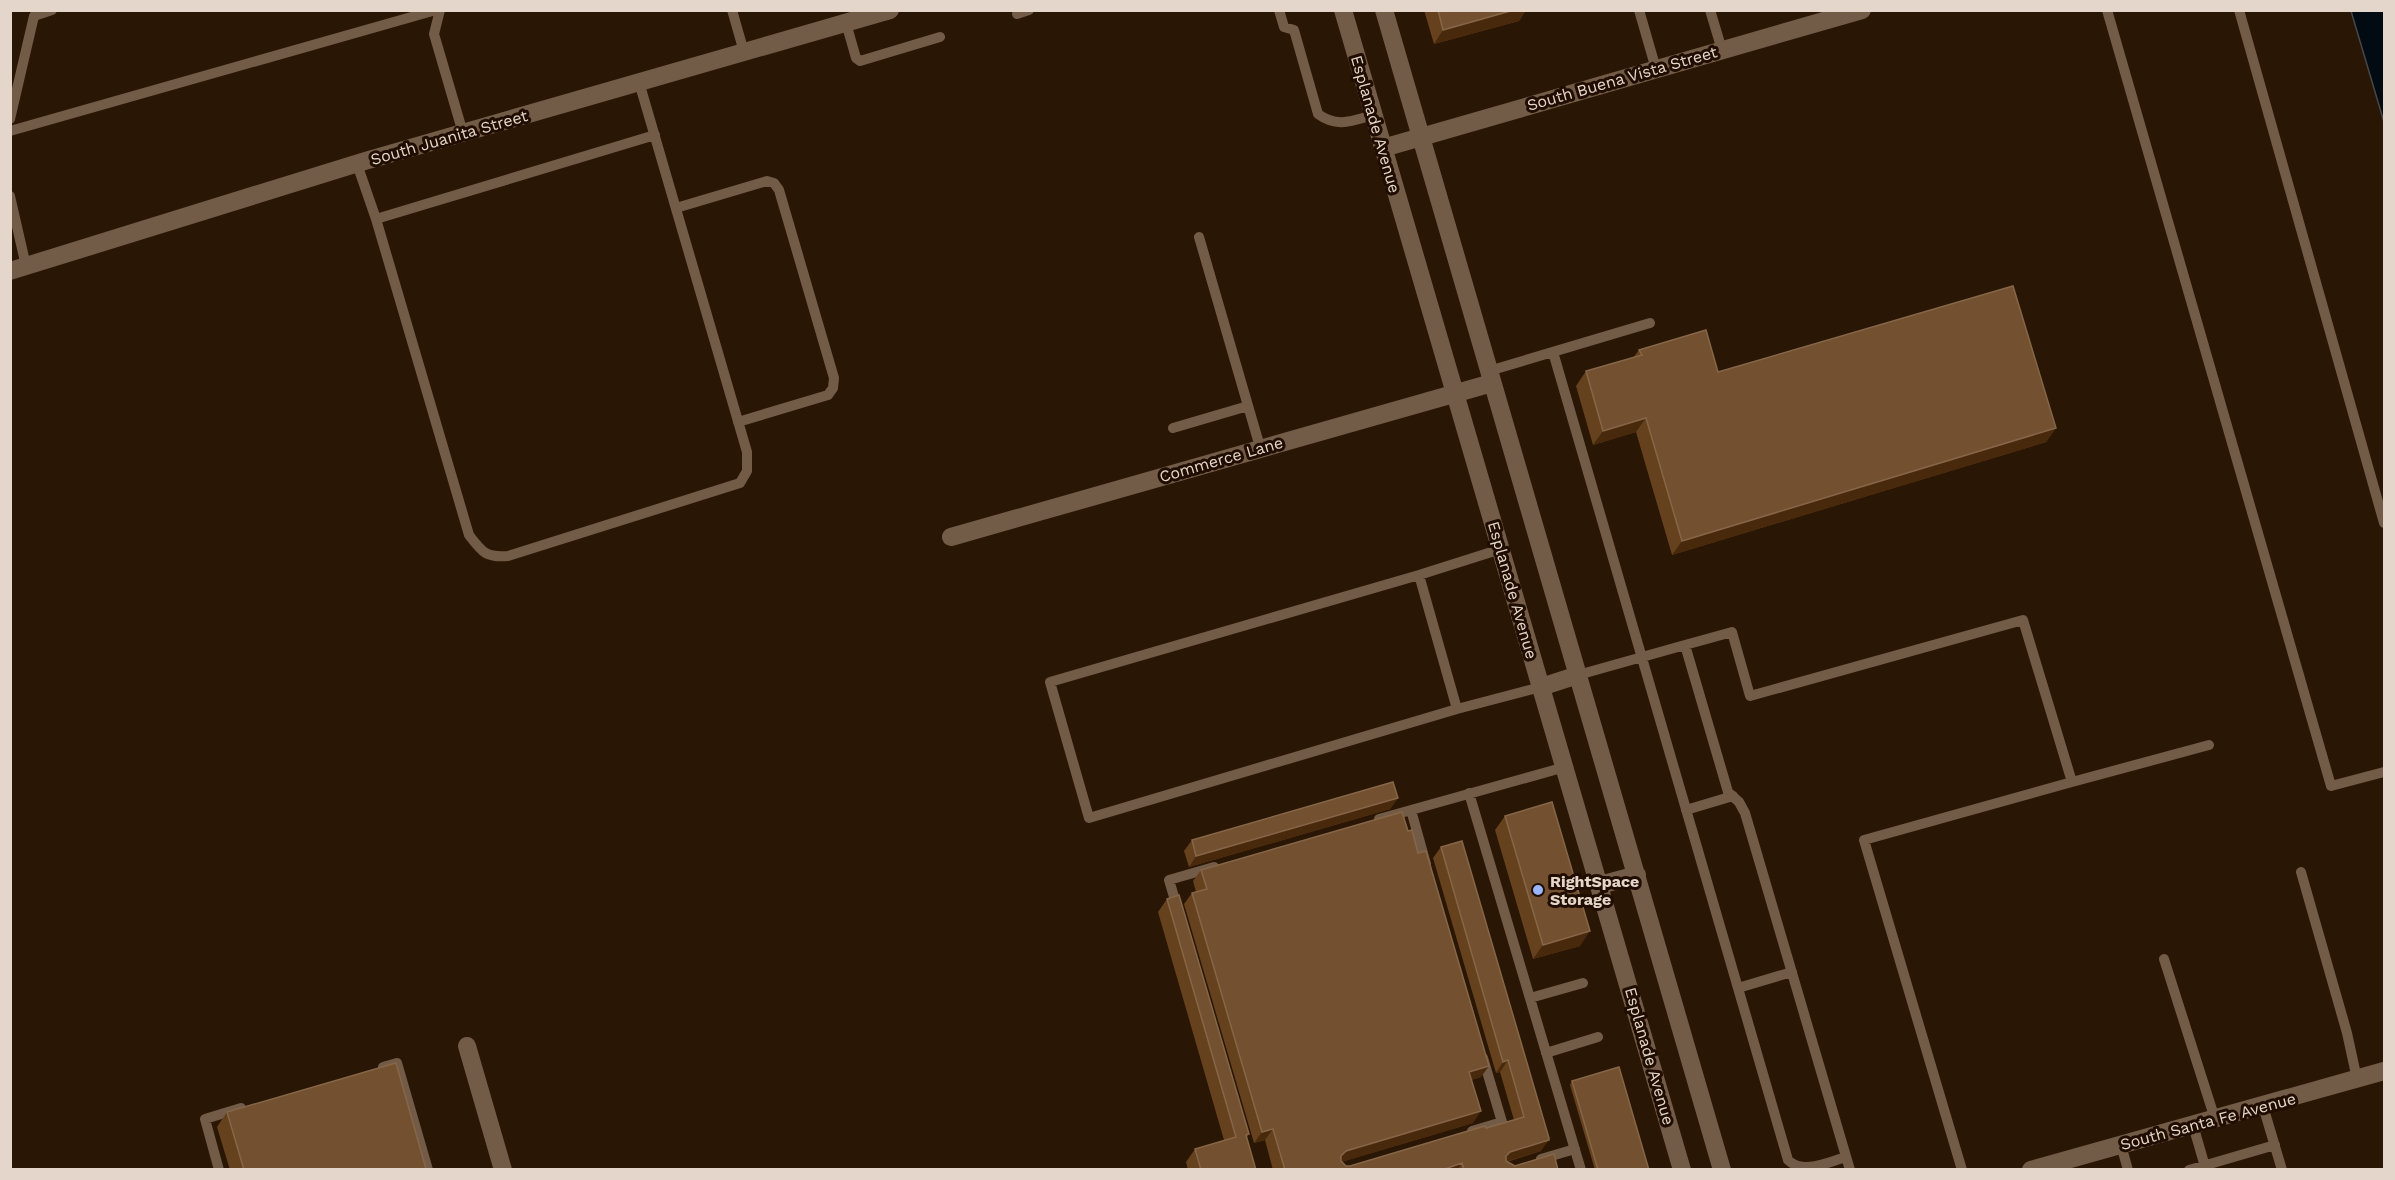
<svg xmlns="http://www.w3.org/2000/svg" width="2395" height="1180" viewBox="0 0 2395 1180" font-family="'Work Sans',sans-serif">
  <rect width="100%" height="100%" fill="#2a1604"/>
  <path fill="#020a12" stroke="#464749" stroke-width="1.5" d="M2351 11H2384V122Z"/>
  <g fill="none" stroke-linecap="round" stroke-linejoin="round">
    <path stroke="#735c47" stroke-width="10" d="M440 10 434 34 463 133
      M732 10 744 52
      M1279 10 1284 27 1294 30 1318 114C1337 128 1352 121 1373 115
      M1639 10 1656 69
      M1710 10 1722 50
      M2107 10 2331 786 2384 772
      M2239 10 2384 523
      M1017 14 1029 10
      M846 23 856 58 860 61 940 37
      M10 119 34 16 52 10
      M10 131 436 10
      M357 164 376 219 469 535C482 552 486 558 508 556L740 483 747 471V452L639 82
      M10 196 26 266
      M676 208 767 181 774 183 779 190 834 378 833 388 828 395 738 422
      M376 219 655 135
      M1199 237 1260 447
      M1553 352 1788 1160C1803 1175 1828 1162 1846 1157
      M1489 371 1650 323
      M1173 428 1248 406
      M1501 549 1419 575 1457 709 1541 687
      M1419 575 1050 682 1089 818 1457 709
      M1685 645 1732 632 1750 696 2023 620 2072 782 1864 840 1962 1170
      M1578 675 1685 645 1728 792 1739 802 1745 813 1850 1170
      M2072 782 2209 745
      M1469 793 1581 1170
      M1411 810 1426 864
      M1686 810 1733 796
      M1379 819 1565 767
      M2301 872 2347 1033 2357 1079
      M1178 910 1169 880 1214 867
      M2164 959 2215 1119
      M1738 988 1792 972
      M1530 998 1583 983
      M1546 1053 1598 1037
      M383 1067 397 1063 428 1170
      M2263 1106 2282 1170
      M2193 1125 2206 1170
      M1472 1131 1502 1122 1483 1058
      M2121 1145 2128 1170
      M1541 1159 1575 1149
      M219 1170 205 1119 241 1108
      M2189 1170 2275 1145"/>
    <path stroke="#735c47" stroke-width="18" d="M1383 148 1862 10
      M10 271 365 161 890 10
      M951 537 1492 383
      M467 1046 503 1170
      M2031 1170 2384 1071"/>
    <path stroke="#735c47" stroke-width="18" d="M1343 10 1682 1170
      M1384 10 1722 1170
      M1541 687 1578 675
      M1600 885 1637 875"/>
  </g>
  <path fill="#66411e" d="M1424 10H1526L1519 21 1434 44Z
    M1639 350 1718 372 2056 428 2046 442 1672 555 1636 432 1593 445 1576 386 1586 371 1633 358Z
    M1398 798 1390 809 1189 867 1184 851 1192 840Z
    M1505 816 1580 946 1533 959 1495 830Z
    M1441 847 1541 1151 1507 1162 1515 1166 1558 1170H1273L1265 1140 1254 1143 1184 904 1192 893 1196 892 1193 881 1201 870 1481 1077 1471 1080 1473 1123 1341 1162 1346 1166H1350L1514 1120 1500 1072 1496 1073 1433 858Z
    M1167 899 1249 1134 1246 1138 1256 1170H1188L1186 1162 1195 1149 1224 1140 1158 912Z
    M1572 1081 1649 1170H1595L1570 1085Z
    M227 1112 426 1169 230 1170 217 1127Z"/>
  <path fill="#48290c" d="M1514 10H1526L1519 21 1434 44 1443 30Z
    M1646 418 1636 432 1593 445 1603 431Z
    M2056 428 2046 442 1672 555 1682 541Z
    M1398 798 1390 809 1189 867 1196 856Z
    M1590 931 1580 946 1533 959 1543 945Z
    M1508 1060 1500 1072 1496 1073 1503 1062Z
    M1489 1066 1481 1077 1461 1083 1469 1072Z
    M1481 1111 1473 1123 1338 1163 1341 1156 1346 1151Z
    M1273 1129 1265 1140 1254 1143 1262 1132Z
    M1549 1140 1541 1151 1502 1163 1506 1156 1510 1152Z
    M1462 1163 1458 1170H1442Z"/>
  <path fill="#735130" stroke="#856648" stroke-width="1.5" d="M1438 10H1514L1443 30Z
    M2013 286 2056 428 1682 541 1646 418 1603 431 1586 371 1642 355 1639 350 1706 330 1718 372Z
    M1393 782 1398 798 1196 856 1192 840Z
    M1552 802 1590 931 1543 945 1505 816Z
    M1402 812 1408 831 1412 830 1418 853 1426 851 1489 1066 1469 1072 1481 1111 1346 1151 1341 1156V1161L1346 1166H1350L1485 1126 1486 1128 1524 1117 1508 1060 1503 1062 1441 847 1462 841 1549 1138V1140L1510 1152 1506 1156V1161L1515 1166 1554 1154 1558 1170H1464L1462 1163 1442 1170H1285L1273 1129 1262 1132 1192 893 1207 889 1201 870Z
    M1179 895 1249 1134 1246 1135 1256 1170H1201L1195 1149 1236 1137 1167 899Z
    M396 1063 426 1169 244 1170 227 1112Z
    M1619 1067 1649 1170H1598L1572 1081Z"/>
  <circle fill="#9ab5fd" stroke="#200d00" stroke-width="2" cx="1538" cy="890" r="6"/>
  <g text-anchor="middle" stroke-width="6" stroke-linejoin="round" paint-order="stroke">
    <g font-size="16" fill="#e4d6ca" stroke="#200d00">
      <text transform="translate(1622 78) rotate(-16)" y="6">South Buena Vista Street</text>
      <text transform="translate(1376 124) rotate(74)" y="6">Esplanade Avenue</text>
      <text transform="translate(449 137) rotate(-16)" y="6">South Juanita Street</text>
      <text transform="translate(1221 459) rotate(-16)" y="6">Commerce Lane</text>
      <text transform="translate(1513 590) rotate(74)" y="6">Esplanade Avenue</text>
      <text transform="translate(1650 1056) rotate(74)" y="6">Esplanade Avenue</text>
      <text transform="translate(2208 1121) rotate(-15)" y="6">South Santa Fe Avenue</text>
    </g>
    <g font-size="16" font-weight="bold" fill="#e4d6ca" stroke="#200d00" text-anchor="start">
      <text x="1550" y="887">RightSpace<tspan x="1550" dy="18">Storage</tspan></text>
    </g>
  </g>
  <rect width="2395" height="1180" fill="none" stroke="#e4d6ca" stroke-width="24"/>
</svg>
